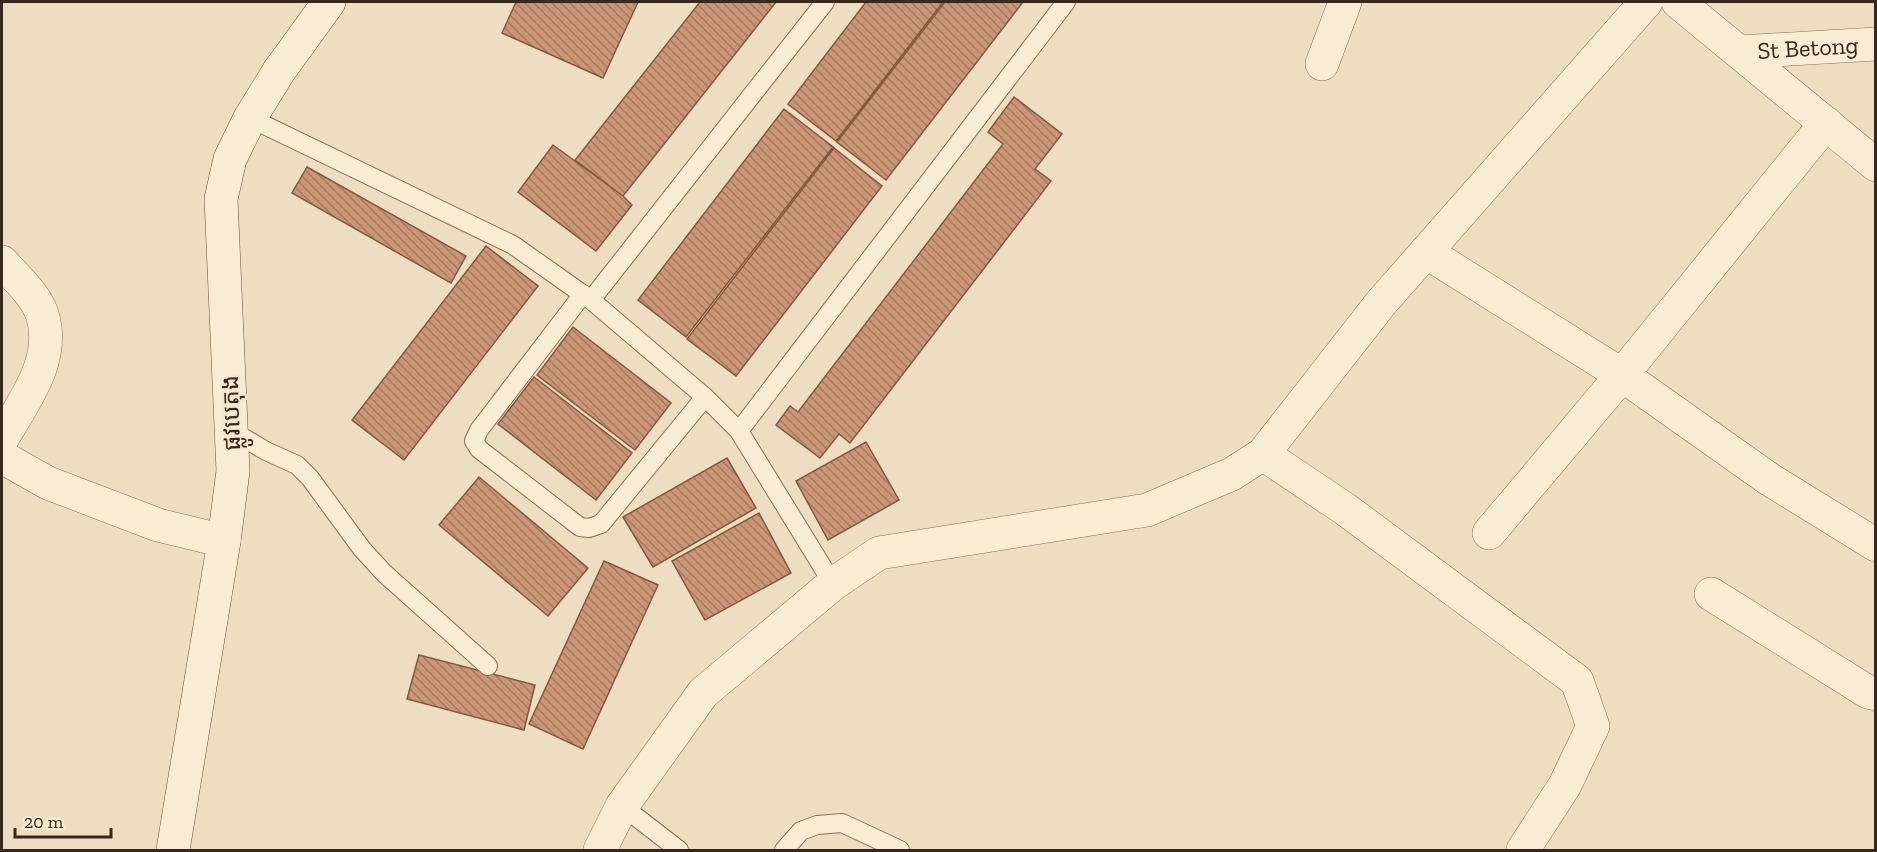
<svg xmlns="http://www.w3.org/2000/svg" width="1877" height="852" viewBox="0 0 1877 852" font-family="'Zilla Slab','Noto Sans Khmer',serif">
  <defs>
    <pattern id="building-back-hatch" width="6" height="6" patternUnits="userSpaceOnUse" patternTransform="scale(1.5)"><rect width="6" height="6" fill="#cb9678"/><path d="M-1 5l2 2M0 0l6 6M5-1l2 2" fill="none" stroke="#a67a62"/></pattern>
  </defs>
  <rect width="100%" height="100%" fill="#eddec2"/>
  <path fill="url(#building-back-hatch)" stroke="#86573f" stroke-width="1.5" d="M516 2H638L603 78 502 33Z
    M700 2H776L623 196 575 160Z
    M866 2H943L836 141 788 104Z
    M945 2H1023L886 180 837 142Z
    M1014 97 1062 134 1035 169 1051 181 850 443 839 434 820 458 776 425 790 406 798 412 1003 144 988 132Z
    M784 109 833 147 686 337 638 300Z
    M553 145 623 196 632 205 596 251 518 192Z
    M834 148 882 186 736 376 687 339Z
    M307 167 466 256 451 283 292 193Z
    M486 246 538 286 404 460 352 420Z
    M573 327 671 403 635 450 537 375Z
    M534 377 632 453 596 500 498 424Z
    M866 442 899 500 828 540 796 481Z
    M727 458 756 508 653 567 623 517Z
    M479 477 588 568 548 616 439 525Z
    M759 513 791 573 705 620 672 561Z
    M604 561 658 585 583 749 529 724Z
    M419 655 535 685 524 730 407 699Z"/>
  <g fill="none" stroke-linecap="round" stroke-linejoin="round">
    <defs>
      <path id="lane" d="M250 118 513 245 591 300 705 397 739 431 833 584
        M583 294 479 430 474 441 479 449 580 527 589 528 601 524 705 397
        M591 300 825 2
        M232 431 266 451 297 465 310 478 362 549 384 573 488 666
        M739 431 1066 2
        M622 806 679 850
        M784 850 801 831 817 825 842 823 900 850"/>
      <g id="street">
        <path d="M1678 2 1876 165"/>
        <path id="s1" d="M1740 52 1876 44"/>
        <path d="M1322 64 1345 2"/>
        <path d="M1426 252 1622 375 1769 479 1876 545"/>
        <path d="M2 262C16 278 35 294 42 314 57 360 23 402 2 439"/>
        <path d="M1263 454 1345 509 1577 681 1593 726 1565 785 1523 850"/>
        <path d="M2 457 48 483 158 525 224 541"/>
        <path d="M1489 533 1622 375 1826 123"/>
        <path d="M1711 594 1868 692 1876 694"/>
        <path d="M600 850 622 806 703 693 833 584 879 553 1147 510 1232 474 1263 454 1381 303 1646 2"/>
      </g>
      <path id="secondary" d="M173 850 224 541 233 471 221 199 230 159 250 118 279 71 329 2"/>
    </defs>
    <use href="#lane" stroke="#876f59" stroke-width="20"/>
    <use href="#street" stroke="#876f59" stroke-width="34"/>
    <use href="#secondary" stroke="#68503c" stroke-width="34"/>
    <use href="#lane" stroke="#f8ecd5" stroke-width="18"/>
    <use href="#street" stroke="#f8ecd5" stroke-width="33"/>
    <use href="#secondary" stroke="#f8ecd5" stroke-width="33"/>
  </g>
  <g text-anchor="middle" stroke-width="4.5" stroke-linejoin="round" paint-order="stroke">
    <g font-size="24" fill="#37281d" stroke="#f5e9d1">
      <text dy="8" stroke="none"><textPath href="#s1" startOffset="68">St Betong</textPath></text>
      <text transform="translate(231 413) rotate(-92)" y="8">ផ្លូវបេតុង</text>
    </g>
  </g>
  <rect width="1877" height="852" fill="none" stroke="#37281d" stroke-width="6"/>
  <path d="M15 828v9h96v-9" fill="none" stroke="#37281d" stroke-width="3"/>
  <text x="24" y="828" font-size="18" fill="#37281d" stroke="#f5e9d1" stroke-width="4.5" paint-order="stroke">20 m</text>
</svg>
